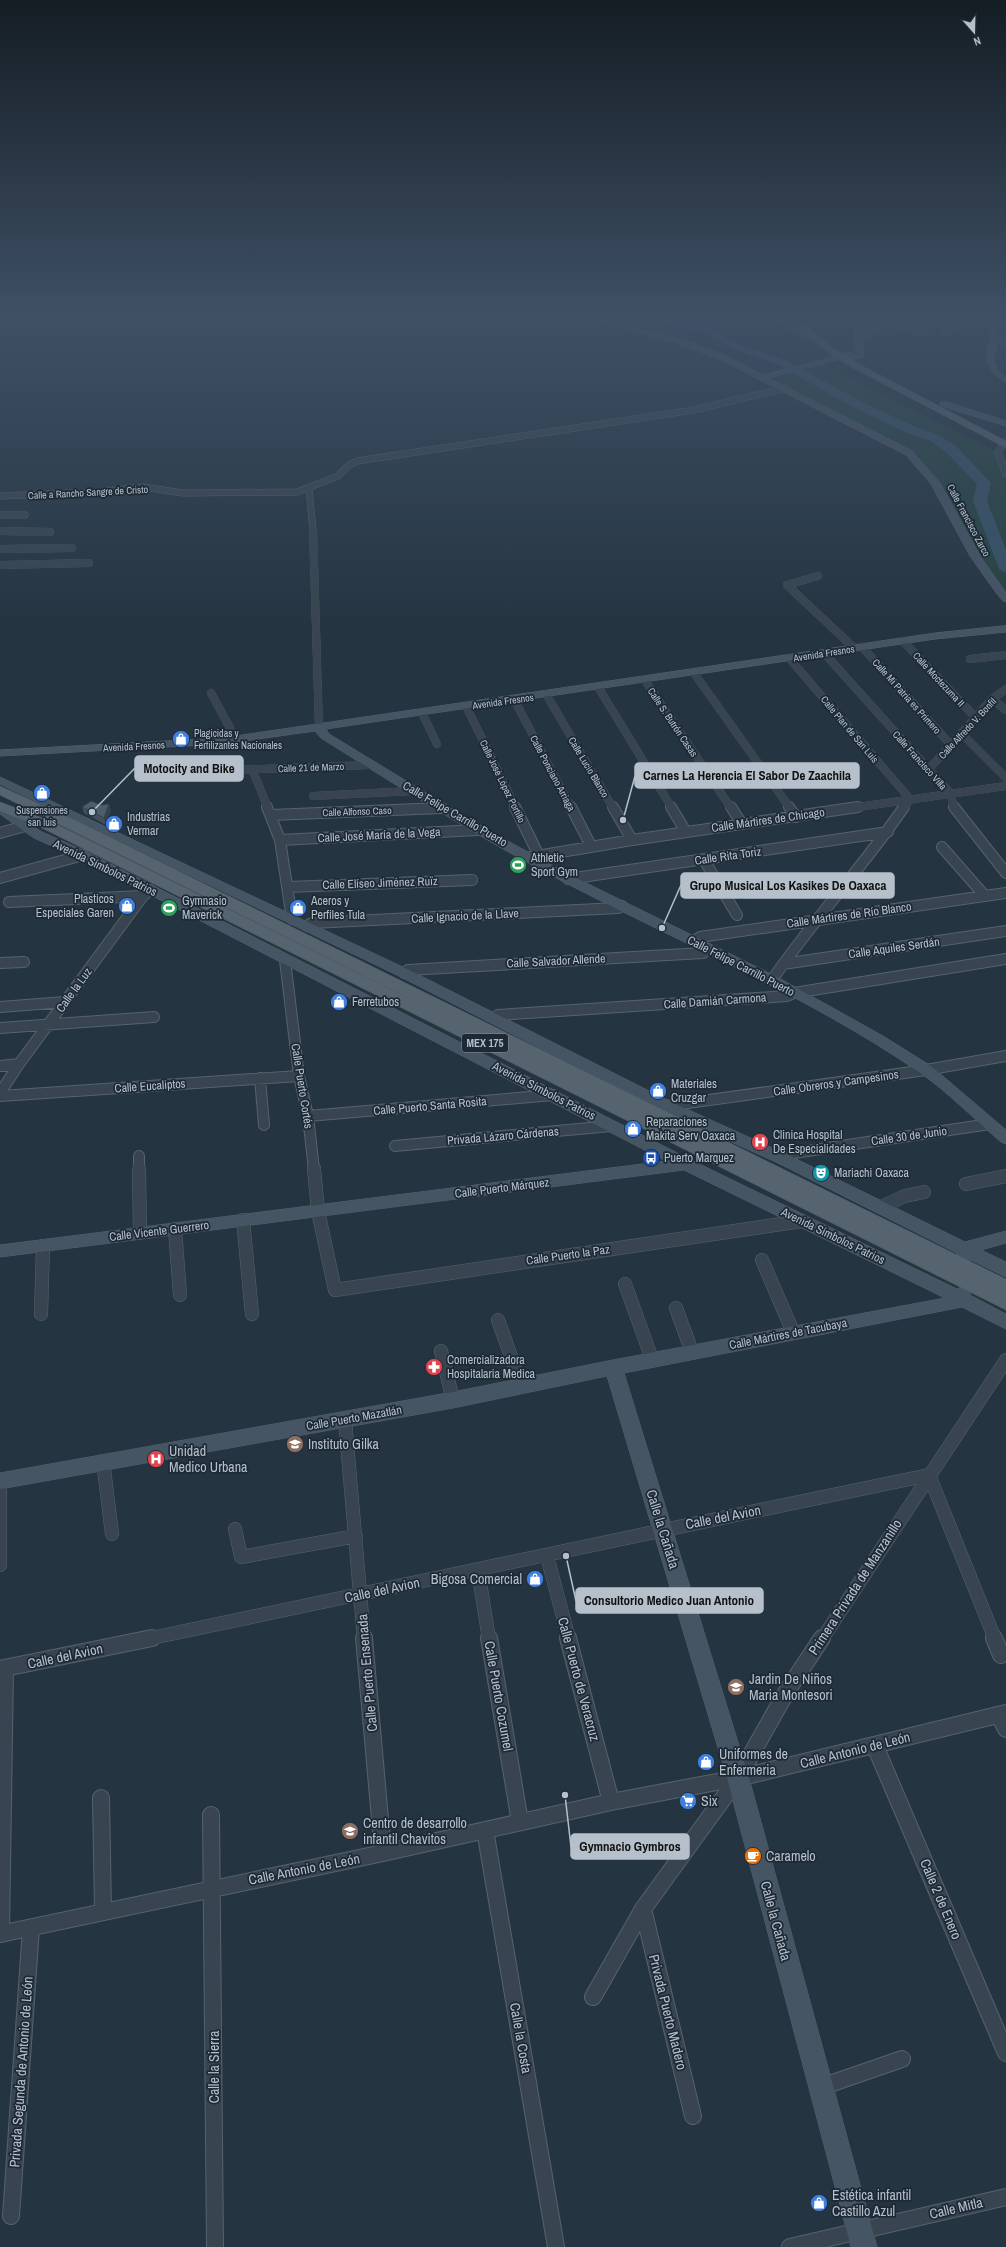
<svg xmlns="http://www.w3.org/2000/svg" width="1006" height="2247" viewBox="0 0 1006 2247" font-family="'Archivo Narrow',sans-serif">
  <rect width="100%" height="100%" fill="#243441"/>
  <path fill="#264241" d="M825 365 998 452 1006 483V596L988 577 925 467 880 436 773 379Z"/>
  <g fill="none" stroke-linecap="round" stroke-linejoin="round">
    <path fill="#375268" fill-rule="evenodd" d="M644 315H661L703 325 716 330 739 344 787 361 866 404 918 428 937 434 956 446 991 483 987 501 1006 550V573L999 569 973 501 977 484 946 452 929 440 910 434 858 410 779 365 731 348 708 334 645 317Z"/>
    <defs>
      <path id="street-far4" d="M926 315 958 325 943 332
        M885 322 927 333
        M995 336 1006 344
        M1006 441 998 452 1006 474
        M309 489 313 530
        M0 496 97 492 143 487 183 493 297 492 338 476 349 465 357 461 694 410 785 388
        M0 515H25"/>
      <path id="street-far3" d="M313 529 319 728
        M0 531 50 532
        M0 549 72 548
        M0 565 89 563
        M818 576 787 585 854 648
        M903 641 975 717
        M862 647 951 745
        M824 653 951 794 954 808
        M789 658 910 799 904 808
        M970 659 1006 655
        M694 673 790 808
        M644 679 731 808
        M598 687 672 808
        M211 693 236 739
        M546 694 613 808
        M514 699 571 808
        M992 699 1006 710
        M466 706 516 808
        M422 713 437 744
        M962 734 1006 778
        M252 769 268 808
        M929 769 992 699 1006 689
        M232 770 370 765
        M313 796 413 791
        M434 808H442
        M851 808 1006 786"/>
      <path id="street-far2" d="M267 807 280 840 292 919
        M515 807 539 856
        M571 807 591 846
        M613 807 632 840
        M671 807 686 832
        M731 807 742 824
        M789 807 796 817
        M954 807 1006 873
        M271 815 442 808
        M0 833 25 826
        M280 840 478 830
        M942 847 984 895
        M531 857 632 840 858 807
        M704 860 737 915
        M0 878 83 855
        M568 879 888 832
        M288 887 472 880
        M720 887 762 882
        M9 902 143 896
        M307 926 312 923 618 908 622 906
        M694 941 700 937 1006 893
        M285 960 299 1076 308 1116 314 1170
        M0 963 24 962
        M783 964 1006 931
        M404 973 408 970 703 953 708 949
        M772 980C813 920 863 867 904 807
        M0 1007 65 1002
        M494 1018 498 1015 787 996 794 993 1006 959
        M0 1028 154 1017
        M0 1066 19 1064
        M260 1078 264 1125
        M0 1093 19 1064 143 896 150 890
        M0 1096 299 1076
        M666 1106 926 1070 1006 1056
        M308 1116 553 1095
        M395 1146 611 1126
        M139 1156V1170
        M783 1159 787 1154 990 1124"/>
      <path id="street-far1" d="M139 1169 140 1233
        M314 1169 318 1211 335 1290 802 1221
        M966 1184 1006 1176
        M881 1207 905 1196 924 1192
        M243 1220 252 1314
        M175 1229 180 1295
        M762 1260 793 1332
        M625 1284 652 1359
        M676 1308 692 1352
        M41 1314 43 1246
        M498 1320 522 1387
        M441 1351 453 1400
        M345 1420 364 1639
        M103 1461 112 1534
        M0 1481V1565
        M235 1529 241 1557 356 1536
        M547 1556 569 1639
        M478 1570 489 1639
        M147 1639C408 1585 668 1528 929 1475L995 1639
        M822 1639 1006 1360"/>
      <path id="street" d="M364 1638 383 1853
        M489 1638 520 1822
        M568 1638 611 1802
        M994 1638 1001 1655
        M0 1669 152 1638
        M999 1715 1006 1729
        M875 1746 1006 2053
        M101 1798 103 1912
        M211 1815 215 2247
        M485 1830 556 2247
        M643 1909 693 2116
        M0 1934 383 1853 611 1802 738 1778 1006 1713
        M1 1934 5 1668
        M593 1997 643 1909 738 1778 787 1691 822 1638
        M821 2087 902 2059
        M11 2216 31 1928
        M790 2247 1006 2197"/>
      <path id="secondary" d="M576 315H587L681 339 725 355 763 375 851 352 854 355 857 354 854 342 855 315H862V334C876 325 890 315 907 315L888 324 862 340 864 357 850 361 846 359 849 357 769 378 912 451 940 483 980 556 1006 593V602L1003 601 997 594 970 556 931 484 906 455 719 359 675 343Z
        M770 315H778L822 340C814 346 777 322 770 315Z
        M985 315H992C994 321 999 330 998 337 997 354 986 362 1006 377V383L993 373 987 361V349L991 336Z
        M941 402H947L1006 421V426L941 406Z
        M1006 626V632L935 639 326 729 329 734 482 827 572 876 777 977 883 1036 931 1066 1006 1130V1144L1001 1142C974 1119 948 1092 919 1072 808 996 683 944 564 882 481 839 401 788 321 738L315 731 222 744 0 756V750L222 738 935 633Z
        M0 777 409 970 671 1102 788 1155 965 1242 1006 1231V1243L981 1250 1006 1262V1277L971 1260 963 1264 957 1263 955 1258 957 1253 778 1163 661 1110 399 976 0 784Z
        M0 805 42 832 87 852 691 1160 957 1289 963 1286 969 1288 971 1293 970 1295 1006 1314V1329L962 1307 624 1373 749 1778 877 2247H851L727 1778 607 1376 453 1408 0 1489V1473L453 1392 613 1360 945 1298 684 1170 0 1257V1245L666 1161 79 858 34 838 0 814Z"/>
      <path id="primary" d="M786 315H794L832 347 859 364 1006 441V448L853 368 826 351Z
        M0 786 79 822 1006 1279V1310L38 826 0 811V802L48 820 479 1033 0 795Z"/>
    </defs>
    <use href="#street-far4" stroke="#56636e" stroke-width="7"/>
    <use href="#street-far3" stroke="#56636e" stroke-width="8"/>
    <use href="#street-far2" stroke="#56636e" stroke-width="12"/>
    <use href="#street-far1" stroke="#56636e" stroke-width="14"/>
    <use href="#street" stroke="#56636e" stroke-width="18"/>
    <use href="#secondary" stroke="#56636e" stroke-width="1"/>
    <use href="#primary" stroke="#45515c" stroke-width="1"/>
    <use href="#street-far4" stroke="#384550" stroke-width="6"/>
    <use href="#street-far3" stroke="#384550" stroke-width="8"/>
    <use href="#street-far2" stroke="#384550" stroke-width="10"/>
    <use href="#street-far1" stroke="#384550" stroke-width="13"/>
    <use href="#street" stroke="#384550" stroke-width="16"/>
    <use href="#secondary" fill="#465564" fill-rule="evenodd"/>
    <use href="#primary" fill="#566470" fill-rule="evenodd"/>
  </g>
  <path fill="#42505d" d="M109 804 111 811 106 825 84 813 82 807Z"/>
  <path fill="#36414c" d="M109 804 111 811 106 825 104 818Z"/>
  <path fill="#4d5d6c" stroke="#36414c" d="M91 801 101 805 109 804 104 818 82 807Z"/>
  <linearGradient id="sky" x2="0" y2="1"><stop stop-color="#141d24"/><stop offset="0.5" stop-color="#3f5065"/><stop offset="1" stop-color="#3f5065" stop-opacity="0"/></linearGradient>
  <rect width="1006" height="629" fill="url(#sky)"/>
  <defs>
    <symbol id="shop-disc" viewBox="-11 -11 22 22"><circle r="9.5" fill="#3f7fe0" stroke="#1d2a35"/><path d="M-5-2.5h2.3a2.7 3.5 0 0 1 5.4 0H5L5.5 6h-11ZM-1.5-2.5h3a1.5 2.3 0 0 0-3 0Z" fill="#fff"/></symbol>
    <symbol id="stadium-disc" viewBox="-11 -11 22 22"><circle r="9.5" fill="#2e9e5b" stroke="#1d2a35"/><path d="M0-5a6.5 5 0 1 0 0 10a6.5 5 0 1 0 0-10ZM-3.5-1.8h7v3.6h-7Z" fill="#fff"/></symbol>
    <symbol id="hospital-disc" viewBox="-11 -11 22 22"><circle r="9.5" fill="#e0444e" stroke="#1d2a35"/><path d="M-5-5h3v3.5h4V-5h3V5h-3V1.5h-4V5h-3Z" fill="#fff"/></symbol>
    <symbol id="bus-disc" viewBox="-11 -11 22 22"><circle r="9.5" fill="#1a4fb4" stroke="#1d2a35"/><path d="M-5-6H5V4H4V6H2V4H-2V6H-4V4H-5ZM-3.5-4V0h7V-4ZM-3.5 1.2v1.5H-2V1.2ZM2 1.2v1.5H3.5V1.2Z" fill="#fff"/></symbol>
    <symbol id="theatre-disc" viewBox="-11 -11 22 22"><circle r="9.5" fill="#0f9aa8" stroke="#1d2a35"/><path d="M-5-5.5Q0-4 5-5.5V0Q5 5 0 6Q-5 5-5 0ZM-3.3-2.5H-1v1.5H-3.3ZM1-2.5H3.3v1.5H1ZM-2.8 1Q0 5.5 2.8 1Z" fill="#fff"/></symbol>
    <symbol id="pharmacy-disc" viewBox="-11 -11 22 22"><circle r="9.5" fill="#e0444e" stroke="#1d2a35"/><path d="M-2-6h4v4h4v4h-4v4h-4v-4h-4v-4h4Z" fill="#fff"/></symbol>
    <symbol id="school-disc" viewBox="-11 -11 22 22"><circle r="9.5" fill="#8d6e63" stroke="#1d2a35"/><path d="M0-5L7-2L0 1L-7-2ZM-4 1L0 2.5L4 1V4Q0 6-4 4Z" fill="#fff"/></symbol>
    <symbol id="supermarket-disc" viewBox="-11 -11 22 22"><circle r="9.5" fill="#3f7fe0" stroke="#1d2a35"/><path d="M-6-5.5h2.5l.6 2H6L4.5 2H-2.5L-4.4-4H-6ZM-1.5 3.2a1.3 1.3 0 1 0 .1 0ZM3 3.2a1.3 1.3 0 1 0 .1 0Z" fill="#fff"/></symbol>
    <symbol id="cafe-disc" viewBox="-11 -11 22 22"><circle r="9.5" fill="#e8710a" stroke="#1d2a35"/><path d="M-5.5-4.5H6V0H3Q3 3.5 0 3.5H-2.5Q-5.5 3.5-5.5 0ZM3-3.2v2h1.7v-2ZM-6 4.5H4V6H-6Z" fill="#fff"/></symbol>
  </defs>
  <g fill-rule="evenodd">
    <use href="#shop-disc" x="171" y="729" width="20" height="20"/>
    <use href="#shop-disc" x="32" y="783" width="20" height="20"/>
    <use href="#shop-disc" x="104" y="814" width="20" height="20"/>
    <use href="#stadium-disc" x="508" y="855" width="20" height="20"/>
    <use href="#shop-disc" x="117" y="896" width="20" height="20"/>
    <use href="#stadium-disc" x="159" y="898" width="20" height="20"/>
    <use href="#shop-disc" x="288" y="898" width="20" height="20"/>
    <use href="#shop-disc" x="329" y="992" width="20" height="20"/>
    <use href="#shop-disc" x="648" y="1081" width="20" height="20"/>
    <use href="#shop-disc" x="623" y="1119" width="20" height="20"/>
    <use href="#hospital-disc" x="750" y="1132" width="20" height="20"/>
    <use href="#bus-disc" x="641" y="1148" width="20" height="20"/>
    <use href="#theatre-disc" x="811" y="1163" width="20" height="20"/>
    <use href="#pharmacy-disc" x="424" y="1357" width="20" height="20"/>
    <use href="#school-disc" x="285" y="1434" width="20" height="20"/>
    <use href="#hospital-disc" x="146" y="1449" width="20" height="20"/>
    <use href="#shop-disc" x="525" y="1569" width="20" height="20"/>
    <use href="#school-disc" x="726" y="1677" width="20" height="20"/>
    <use href="#shop-disc" x="696" y="1752" width="20" height="20"/>
    <use href="#supermarket-disc" x="678" y="1791" width="20" height="20"/>
    <use href="#school-disc" x="340" y="1821" width="20" height="20"/>
    <use href="#cafe-disc" x="743" y="1846" width="20" height="20"/>
    <use href="#shop-disc" x="809" y="2193" width="20" height="20"/>
  </g>
  <g text-anchor="middle" stroke-width="3.5" stroke-linejoin="round" paint-order="stroke">
    <g font-size="10" fill="#b5c0cb" stroke="#1d2a35">
      <text transform="translate(88 492) rotate(-3)" y="4">Calle a Rancho Sangre de Cristo</text>
      <text transform="translate(969 520) rotate(62)" y="4">Calle Francisco Zarco</text>
      <text transform="translate(824 653) rotate(-9)" y="4">Avenida Fresnos</text>
      <text transform="translate(939 679) rotate(47)" y="4">Calle Moctezuma II</text>
      <text transform="translate(907 696) rotate(48)" y="4">Calle Mi Patria es Primero</text>
      <text transform="translate(503 701) rotate(-8)" y="4">Avenida Fresnos</text>
      <text transform="translate(673 722) rotate(56)" y="4">Calle S. Butrón Casas</text>
      <text transform="translate(967 728) rotate(-47)" y="4">Calle Alfredo V. Bonfil</text>
      <text transform="translate(850 729) rotate(50)" y="4">Calle Plan de San Luis</text>
      <text transform="translate(134 746) rotate(-3)" y="4">Avenida Fresnos</text>
      <text transform="translate(920 760) rotate(48)" y="4">Calle Francisco Villa</text>
      <text transform="translate(311 767) rotate(-2)" y="4">Calle 21 de Marzo</text>
      <text transform="translate(589 767) rotate(59)" y="4">Calle Lucio Blanco</text>
      <text transform="translate(553 773) rotate(62)" y="4">Calle Ponciano Arriaga</text>
      <text transform="translate(503 781) rotate(64)" y="4">Calle José López Portillo</text>
      <text transform="translate(357 811) rotate(-2)" y="4">Calle Alfonso Caso</text>
    </g>
    <g font-size="10" fill="#b5c0cb" stroke="#1d2a35" text-anchor="start">
      <text x="194" y="737">Plagicidas y<tspan x="194" dy="12">Fertilizantes Nacionales</tspan></text>
      <text x="42" y="814" text-anchor="middle">Suspensiones<tspan x="42" dy="12">san luis</tspan></text>
    </g>
    <rect fill="#1d2a35" stroke="#87939e" stroke-width="1" x="462" y="1034" width="46" height="18" rx="3"/>
    <g font-size="11" font-weight="bold" fill="#b5c0cb">
      <text x="485" y="1047">MEX 175</text>
    </g>
    <g font-size="12" fill="#b5c0cb" stroke="#1d2a35">
      <text transform="translate(455 814) rotate(30)" y="4">Calle Felipe Carrillo Puerto</text>
      <text transform="translate(768 820) rotate(-8)" y="4">Calle Mártires de Chicago</text>
      <text transform="translate(379 835) rotate(-3)" y="4">Calle José María de la Vega</text>
      <text transform="translate(728 856) rotate(-8)" y="4">Calle Rita Toriz</text>
      <text transform="translate(105 868) rotate(26)" y="4">Avenida Símbolos Patrios</text>
      <text transform="translate(380 883) rotate(-2)" y="4">Calle Elíseo Jiménez Ruïz</text>
      <text transform="translate(849 915) rotate(-8)" y="4">Calle Mártires de Río Blanco</text>
      <text transform="translate(465 916) rotate(-3)" y="4">Calle Ignacio de la Llave</text>
      <text transform="translate(894 948) rotate(-8)" y="4">Calle Aquiles Serdán</text>
      <text transform="translate(556 961) rotate(-3)" y="4">Calle Salvador Allende</text>
      <text transform="translate(741 966) rotate(27)" y="4">Calle Felipe Carrillo Puerto</text>
      <text transform="translate(74 990) rotate(-54)" y="4">Calle la Luz</text>
      <text transform="translate(715 1001) rotate(-4)" y="4">Calle Damián Carmona</text>
      <text transform="translate(836 1083) rotate(-8)" y="4">Calle Obreros y Campesinos</text>
      <text transform="translate(150 1086) rotate(-4)" y="4">Calle Eucaliptos</text>
      <text transform="translate(302 1086) rotate(81)" y="4">Calle Puerto Cortés</text>
      <text transform="translate(544 1091) rotate(27)" y="4">Avenida Símbolos Patrios</text>
      <text transform="translate(430 1106) rotate(-5)" y="4">Calle Puerto Santa Rosita</text>
      <text transform="translate(503 1136) rotate(-5)" y="4">Privada Lázaro Cárdenas</text>
      <text transform="translate(909 1136) rotate(-8)" y="4">Calle 30 de Junio</text>
      <text transform="translate(502 1188) rotate(-7)" y="4">Calle Puerto Márquez</text>
      <text transform="translate(159 1231) rotate(-7)" y="4">Calle Vicente Guerrero</text>
      <text transform="translate(833 1236) rotate(26)" y="4">Avenida Símbolos Patrios</text>
      <text transform="translate(568 1255) rotate(-8)" y="4">Calle Puerto la Paz</text>
      <text transform="translate(788 1334) rotate(-11)" y="4">Calle Mártires de Tacubaya</text>
      <text transform="translate(354 1418) rotate(-10)" y="4">Calle Puerto Mazatlán</text>
    </g>
    <g font-size="12" fill="#b5c0cb" stroke="#1d2a35" text-anchor="start">
      <text x="127" y="821">Industrias<tspan x="127" dy="14">Vermar</tspan></text>
      <text x="531" y="862">Athletic<tspan x="531" dy="14">Sport Gym</tspan></text>
      <text x="114" y="903" text-anchor="end">Plasticos<tspan x="114" dy="14">Especiales Garen</tspan></text>
      <text x="182" y="905">Gymnasio<tspan x="182" dy="14">Maverick</tspan></text>
      <text x="311" y="905">Aceros y<tspan x="311" dy="14">Perfiles Tula</tspan></text>
      <text x="352" y="1006">Ferretubos</text>
      <text x="671" y="1088">Materiales<tspan x="671" dy="14">Cruzgar</tspan></text>
      <text x="646" y="1126">Reparaciones<tspan x="646" dy="14">Makita Serv Oaxaca</tspan></text>
      <text x="773" y="1139">Clinica Hospital<tspan x="773" dy="14">De Especialidades</tspan></text>
      <text x="664" y="1162">Puerto Marquez</text>
      <text x="834" y="1177">Mariachi Oaxaca</text>
      <text x="447" y="1364">Comercializadora<tspan x="447" dy="14">Hospitalaria Medica</tspan></text>
    </g>
    <g font-size="14" fill="#b5c0cb" stroke="#1d2a35" text-anchor="start">
      <text x="308" y="1449">Instituto Gilka</text>
      <text x="169" y="1456">Unidad<tspan x="169" dy="16">Medico Urbana</tspan></text>
      <text x="522" y="1584" text-anchor="end">Bigosa Comercial</text>
      <text x="749" y="1684">Jardin De Niños<tspan x="749" dy="16">Maria Montesori</tspan></text>
      <text x="719" y="1759">Uniformes de<tspan x="719" dy="16">Enfermeria</tspan></text>
      <text x="701" y="1806">Six</text>
      <text x="363" y="1828">Centro de desarrollo<tspan x="363" dy="16">infantil Chavitos</tspan></text>
      <text x="766" y="1861">Caramelo</text>
      <text x="832" y="2200">Estética infantil<tspan x="832" dy="16">Castillo Azul</tspan></text>
    </g>
    <g font-size="14" fill="#b5c0cb" stroke="#1d2a35">
      <text transform="translate(723 1517) rotate(-11)" y="5">Calle del Avion</text>
      <text transform="translate(663 1529) rotate(73)" y="5">Calle la Cañada</text>
      <text transform="translate(855 1587) rotate(-57)" y="5">Primera Privada de Manzanillo</text>
      <text transform="translate(382 1590) rotate(-12)" y="5">Calle del Avion</text>
      <text transform="translate(65 1656) rotate(-12)" y="5">Calle del Avion</text>
      <text transform="translate(367 1673) rotate(-95)" y="5">Calle Puerto Ensenada</text>
      <text transform="translate(579 1679) rotate(75)" y="5">Calle Puerto de Veracruz</text>
      <text transform="translate(499 1696) rotate(80)" y="5">Calle Puerto Cozumel</text>
      <text transform="translate(855 1750) rotate(-14)" y="5">Calle Antonio de León</text>
      <text transform="translate(304 1869) rotate(-11)" y="5">Calle Antonio de León</text>
      <text transform="translate(941 1899) rotate(67)" y="5">Calle 2 de Enero</text>
      <text transform="translate(776 1921) rotate(75)" y="5">Calle la Cañada</text>
      <text transform="translate(668 2012) rotate(76)" y="5">Privada Puerto Madero</text>
      <text transform="translate(521 2038) rotate(80)" y="5">Calle la Costa</text>
      <text transform="translate(214 2067) rotate(-90)" y="5">Calle la Sierra</text>
      <text transform="translate(21 2072) rotate(-86)" y="5">Privada Segunda de Antonio de León</text>
      <text transform="translate(956 2208) rotate(-13)" y="5">Calle Mitla</text>
    </g>
  </g>
  <path fill="none" stroke="#b5c0cb" stroke-width="1.5" d="M92 812L135 768M623 820L635 776M662 928L681 885M566 1556L576 1601M565 1795L571 1847"/>
  <g fill="#b5c0cb" stroke="#1d2a35" stroke-width="1.5">
    <circle cx="92" cy="812" r="4"/>
    <circle cx="623" cy="820" r="4"/>
    <circle cx="662" cy="928" r="4"/>
    <circle cx="566" cy="1556" r="4"/>
    <circle cx="565" cy="1795" r="4"/>
  </g>
  <g fill="#b5c0cb" stroke="#b5c0cb" stroke-width="1.5">
    <rect x="135" y="756" width="108" height="25" rx="4"/>
    <rect x="635" y="763" width="224" height="25" rx="4"/>
    <rect x="681" y="873" width="213" height="25" rx="4"/>
    <rect x="576" y="1588" width="187" height="25" rx="4"/>
    <rect x="571" y="1834" width="118" height="25" rx="4"/>
  </g>
  <g font-size="13" text-anchor="middle" font-weight="bold" fill="#111">
    <text x="189" y="773">Motocity and Bike</text>
    <text x="747" y="780">Carnes La Herencia El Sabor De Zaachila</text>
    <text x="788" y="890">Grupo Musical Los Kasikes De Oaxaca</text>
    <text x="669" y="1605">Consultorio Medico Juan Antonio</text>
    <text x="630" y="1851">Gymnacio Gymbros</text>
  </g>
  <g transform="translate(974 32) rotate(160)" stroke="#1d2a35" stroke-width="3" paint-order="stroke">
  <path d="M0-3L7 15L0 10L-7 15Z" fill="#b5c0cb"/>
  <text y="-6" font-size="11" font-weight="bold" text-anchor="middle" fill="#b5c0cb">N</text>
  </g>
</svg>
